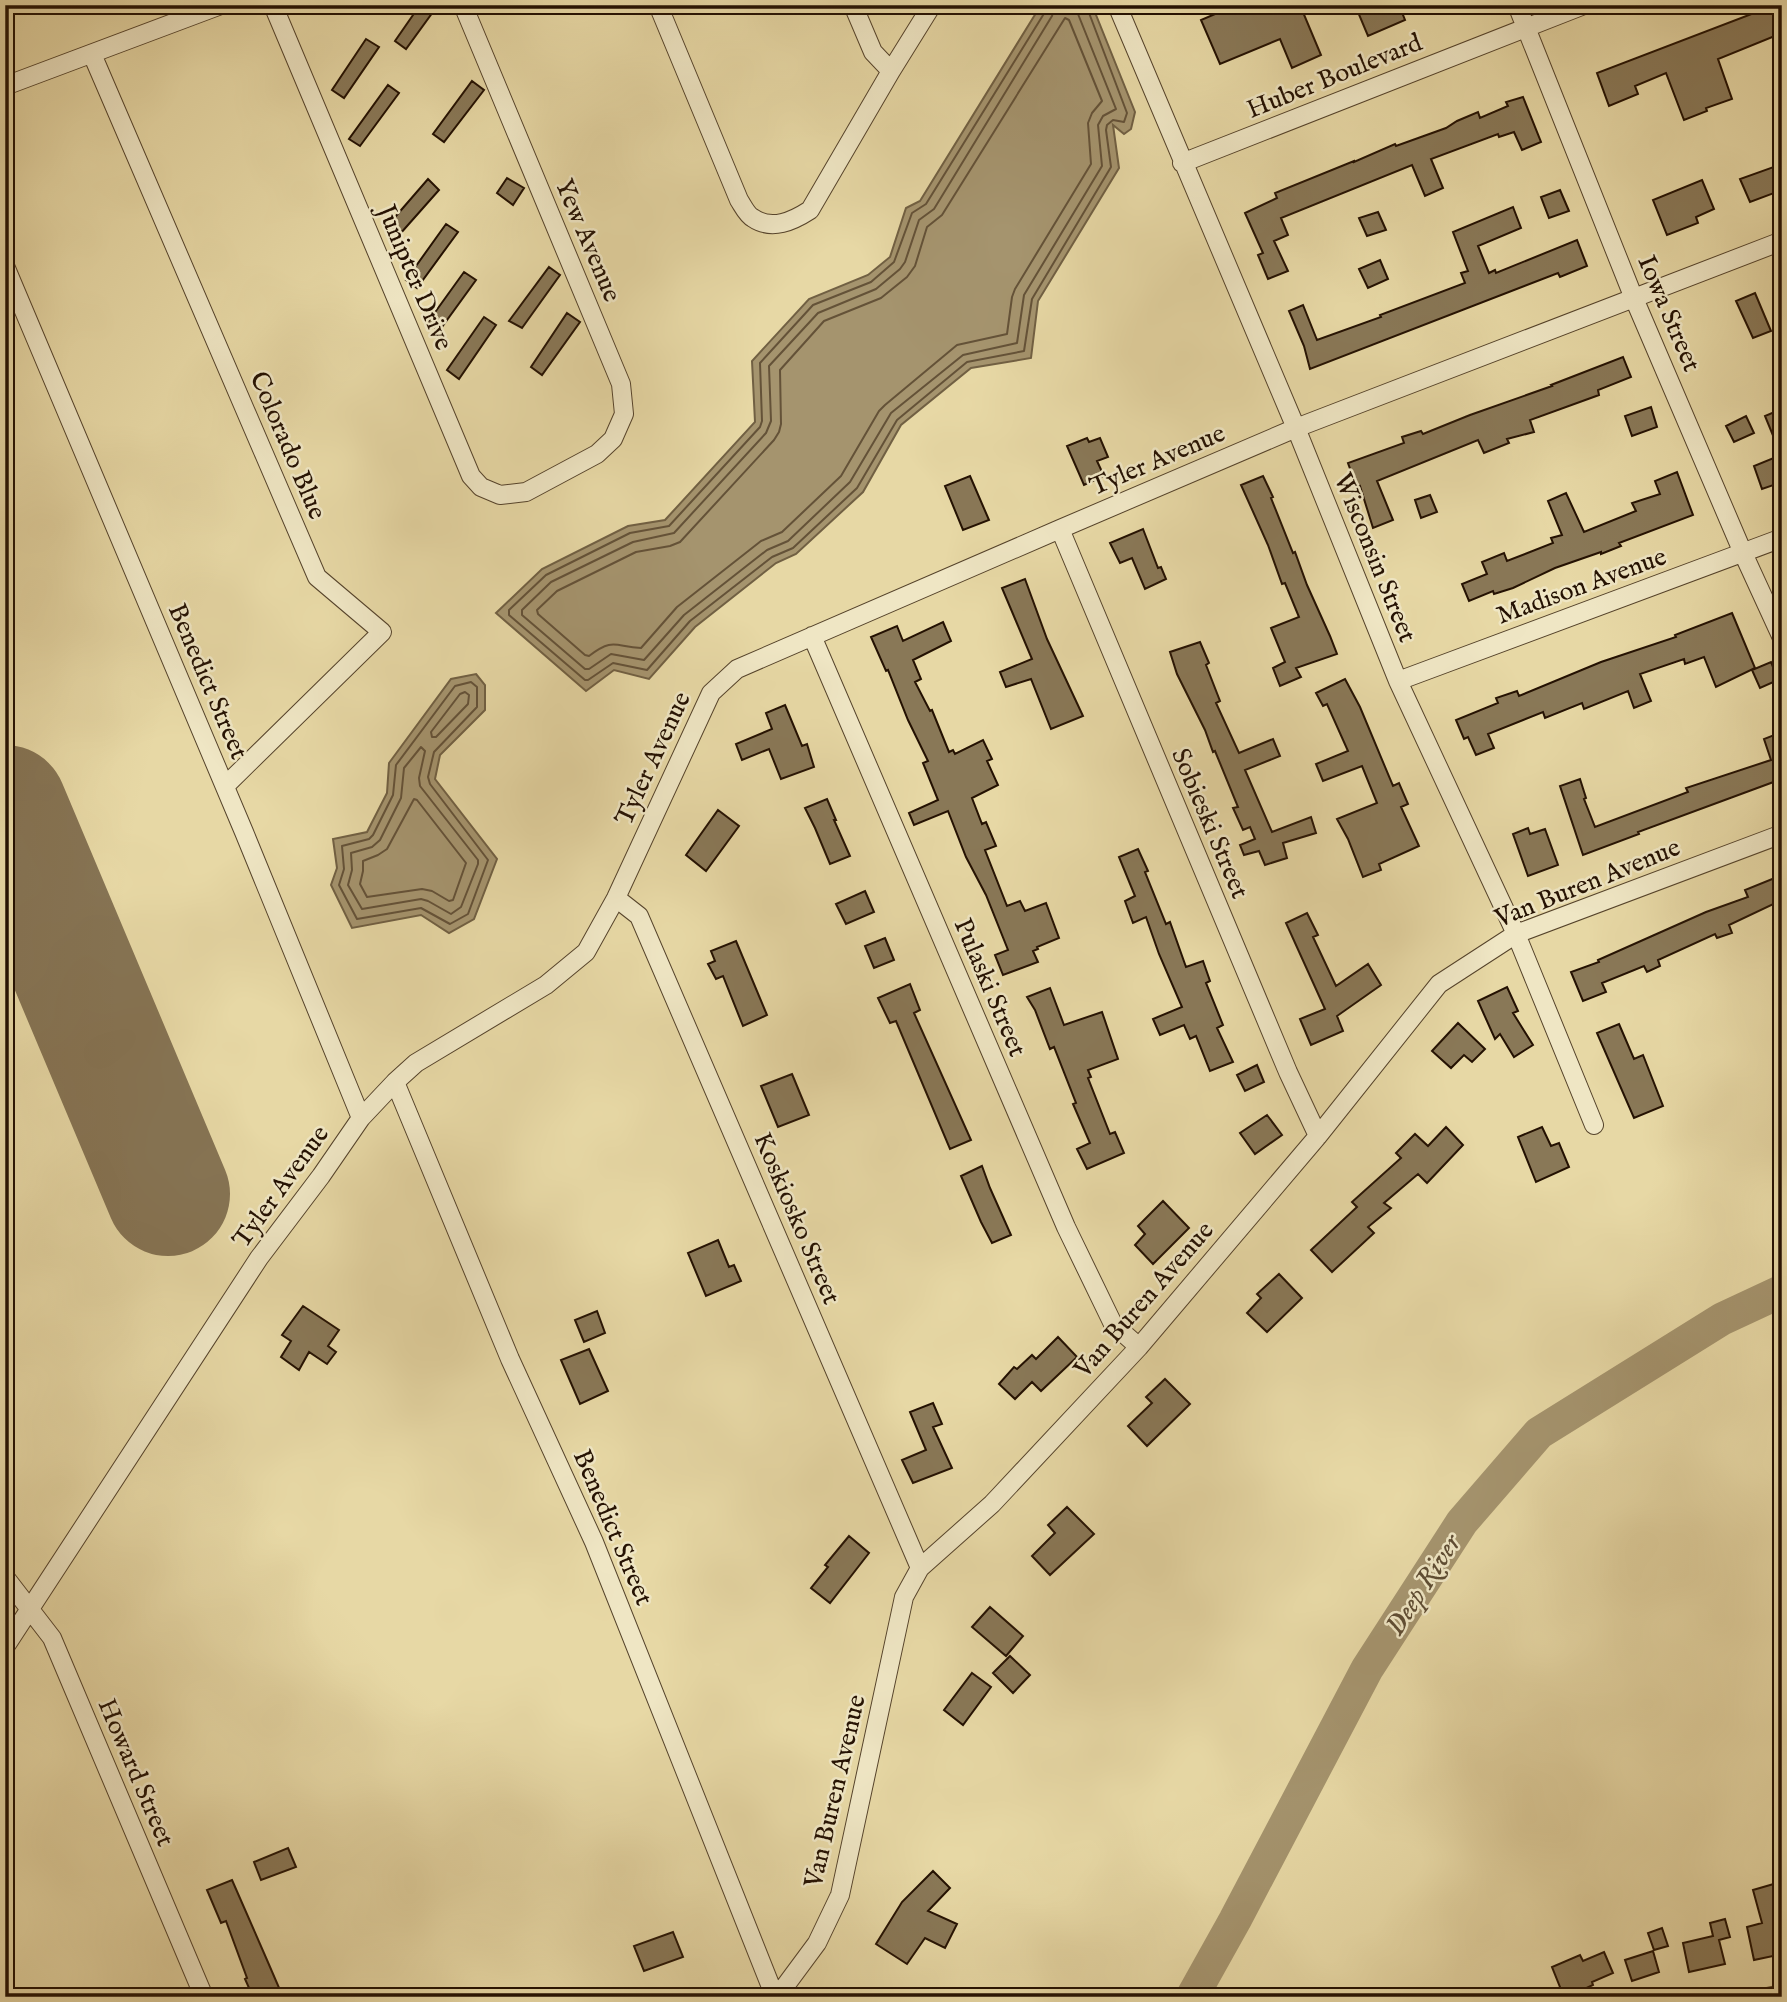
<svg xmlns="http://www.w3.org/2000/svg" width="1787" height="2002" viewBox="0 0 1787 2002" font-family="'IM FELL English',serif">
  <rect width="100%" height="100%" fill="#e7d8a5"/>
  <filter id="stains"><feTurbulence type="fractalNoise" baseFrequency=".00286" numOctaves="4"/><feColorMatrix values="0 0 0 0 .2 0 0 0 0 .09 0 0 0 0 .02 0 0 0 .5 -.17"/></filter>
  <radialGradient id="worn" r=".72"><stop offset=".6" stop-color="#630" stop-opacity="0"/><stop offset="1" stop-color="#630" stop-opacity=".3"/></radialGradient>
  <path fill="#a5946e" stroke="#716043" stroke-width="2" d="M1041 5H1092L1135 112 1131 129 1124 134 1113 125 1119 168 1038 301 1031 358 971 368 901 425 863 492 796 554 776 563 695 627 649 679 614 670 586 691 496 613 542 569 628 526 665 520 755 422 752 361 809 299 868 275 890 257 906 208 920 201Z
    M476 674 485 685V710L440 755 435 779 497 859 474 919 449 933 421 915 352 928 331 885 337 868 333 839 367 832 387 793 389 763 451 679Z"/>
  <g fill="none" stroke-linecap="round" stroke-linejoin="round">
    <path stroke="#645238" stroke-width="2" d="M1046 5 1045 12 926 204 912 213 894 262 871 282 813 305 760 363 762 421 760 427 669 526 630 533 546 575 509 610V615L585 680H588L613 663 647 670 690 621 772 557 793 548 857 488 897 420 967 362 1024 351 1032 299 1111 167 1106 130 1107 125 1113 120 1124 122 1127 113 1086 5
      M1055 5 1052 16 934 209 919 220 905 262 900 269 876 289 818 313 769 366 771 421 766 433 674 533 633 542 551 582 522 610V615L585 669H589L611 654 644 660 684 615 767 550 788 541 850 482 891 413 963 355 1017 343 1024 295 1102 166 1098 125 1103 116 1116 109 1078 14 1077 5
      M1065 18 1069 20 1102 101 1092 113 1088 123 1091 164 1015 289 1012 297 1007 334 957 345 885 405 879 411 841 476 782 532 761 541 677 607 641 648C615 647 614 637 589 656L585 655 538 614 537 610 557 591 636 552 670 546 680 542 774 440 779 432 781 424 780 370 824 321 881 298 907 277 915 266 927 227 942 215Z
      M471 682 477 687V707L434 752 428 777 430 784 488 860 468 914 450 924 421 908 357 919 339 885 344 869 342 846 369 839 373 835 393 795 396 765 455 686Z
      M465 692 469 695 468 704 436 737H432L431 732 460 694Z
      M421 747 425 751 419 778 420 786 478 860V864L461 907 451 914 428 901 421 899 362 909 348 885 352 870 351 853 372 847 380 840 401 798 404 768Z
      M414 799 417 800 466 863 453 900 449 901 432 891 422 889 367 897 360 884 363 871V861L378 855 387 849Z"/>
    <path stroke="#a5946e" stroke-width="33" d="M1192 1997 1235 1920 1367 1669 1462 1522 1539 1433 1722 1319 1782 1291"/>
    <path stroke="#867454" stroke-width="124" d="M5 807 168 1194"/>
  </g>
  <path fill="#897857" stroke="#241102" stroke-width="2" d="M420 5H438L406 49 395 41Z
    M1236 5H1300L1321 55 1292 68 1280 39 1220 64 1201 20Z
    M1355 5H1399L1405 20 1368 36Z
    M1775 5H1782V33L1718 59 1732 99 1706 108 1707 111 1684 120 1666 73 1635 86 1638 94 1609 106 1597 73Z
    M366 39 379 47 344 98 332 90Z
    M472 81 484 90 444 142 433 134Z
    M388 85 399 93 360 146 349 139Z
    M1523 97 1541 142 1522 150 1514 132 1499 137 1498 134 1431 159 1443 188 1425 196 1412 165 1281 218 1288 235 1274 241 1288 271 1268 279 1258 255 1263 253 1245 213 1277 198 1275 193 1354 161V162L1395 144 1396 146 1446 128 1457 121 1478 112 1480 118 1508 106 1506 102Z
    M1782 164V190L1750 202 1740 179Z
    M507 178 524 188 513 205 497 193Z
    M428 179 439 190 400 234 389 224Z
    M1702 180 1714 209 1696 217 1698 223 1667 235 1653 200Z
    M1560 190 1569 211 1549 218 1541 197Z
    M1513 207 1521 228 1478 246 1489 273 1495 270 1496 273 1577 240 1587 266 1560 277 1558 273 1310 369 1304 346 1289 311 1303 305 1317 340 1381 317 1380 315 1465 283 1461 273 1468 271 1453 232Z
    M1378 212 1386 230 1367 236 1359 218Z
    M446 224 458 232 417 288 406 280Z
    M1380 260 1388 279 1368 288 1359 269Z
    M549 267 560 275 522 328 509 321Z
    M464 272 476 280 439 331 428 322Z
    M1755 293 1771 331 1753 338 1736 301Z
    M567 313 580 322 542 375 531 367Z
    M484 317 496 325 459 379 447 370Z
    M1623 357 1631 377 1598 390 1599 395 1530 420 1534 432 1507 439 1509 443 1484 453 1478 440 1377 481 1393 520 1373 528 1360 486 1357 488 1348 463 1404 443 1402 437 1421 431 1423 434 1470 415 1552 386 1551 385Z
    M1651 407 1657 427 1632 436 1625 416Z
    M1779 410 1782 418 1781 455 1765 416Z
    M1746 416 1754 433 1734 442 1726 426Z
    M1087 438 1089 442 1100 438 1108 457 1097 461 1104 476 1084 485 1067 446Z
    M1776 457 1782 474V482L1762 489 1754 466Z
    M1677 472 1693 515 1619 543 1621 546 1601 554V552L1555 568 1513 588 1494 594 1493 591 1469 601 1462 584 1487 574 1482 562 1504 553 1507 561 1553 543 1551 538 1562 535 1548 501 1566 493 1584 532 1636 511 1632 503 1660 494 1655 481Z
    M970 476 989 520 963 530 945 486Z
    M1263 476 1273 497 1271 498 1293 553 1295 552 1307 585 1330 636 1337 654 1296 668 1301 677 1280 686 1273 668 1285 662 1271 628 1299 617 1285 583 1282 584 1268 545 1241 485Z
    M1430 495 1437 512 1421 518 1415 500Z
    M1143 529 1158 568 1161 567 1166 579 1145 589 1132 558 1120 563 1110 543Z
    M1025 579 1047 639 1083 716 1051 729 1031 679 1006 687 1000 672 1032 659 1002 588Z
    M1732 613 1755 668 1716 687 1704 657 1685 664 1684 659 1640 674 1651 701 1634 708 1628 691 1584 709 1582 703 1545 718 1543 712 1488 734 1494 748 1476 755 1468 737 1464 739 1456 720 1498 703 1496 698 1517 691 1519 696 1601 662 1676 637 1675 635Z
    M943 622 951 641 913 660 921 679 915 682 930 711 932 710 949 752 953 750 955 754 983 740 992 759 987 761 998 785 972 798 982 824 986 822 996 846 985 850 1007 906 1020 901 1025 911 1046 903 1059 938 1037 947 1038 949 1033 951 1038 962 1003 975 995 955 1008 950 986 895 966 857 948 811 914 825 909 813 938 800 923 763 928 761 908 720 888 670 886 671 871 637 897 626 903 641Z
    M1200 642 1209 663 1206 665 1220 701 1216 703 1239 753 1273 739 1280 756 1245 770 1272 832 1311 817 1316 833 1283 843 1287 858 1265 865 1259 851 1244 855 1240 845 1255 839 1250 827 1243 830 1233 808 1238 807 1215 751 1213 752 1205 730 1177 674 1170 652Z
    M1771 662 1778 680 1760 688 1752 670Z
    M1345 679 1360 707 1393 786 1399 783 1408 804 1401 807 1419 846 1379 864 1381 870 1363 877 1348 839 1337 819 1377 803 1362 766 1323 781 1316 764 1348 751 1327 704 1323 706 1316 693Z
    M785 705 802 746 807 744 814 767 781 779 769 749 742 760 736 744 772 729 766 713Z
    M1782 732V783L1779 780 1638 832 1639 834 1583 855 1560 786 1580 779 1586 798 1584 799 1595 827 1688 792 1686 788 1771 760 1764 739Z
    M827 799 836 820H834L850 856 830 864 815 828 805 808Z
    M718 810 739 826 706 871 686 855Z
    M1528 828 1530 834 1545 829 1558 865 1528 876 1513 834Z
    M1138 849 1148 871 1145 872 1166 924 1170 922 1186 967 1203 961 1210 981 1206 983 1223 1025 1217 1028 1233 1062 1210 1071 1196 1036 1190 1039 1184 1025 1160 1035 1153 1019 1182 1007 1159 954 1146 917 1133 923 1125 901 1135 896 1119 857Z
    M1782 875V900L1729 925 1732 933 1717 938 1715 934 1658 960 1660 966 1647 972 1644 966 1602 983 1606 992 1583 1001 1571 972 1599 962 1598 960 1706 912 1748 897 1745 890Z
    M865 891 874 912 846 924 836 904Z
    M1307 913 1318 935 1313 937 1336 986 1368 964 1381 985 1337 1016 1343 1031 1311 1045 1300 1019 1325 1009 1286 923Z
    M885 938 894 960 874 968 865 946Z
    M736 941 767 1015 743 1026 723 976 716 979 708 964 715 961 711 951Z
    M910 984 920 1010 914 1013 971 1140 950 1149 896 1021 890 1023 878 998Z
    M1507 987 1518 1011 1513 1013 1533 1045 1514 1057 1500 1034 1495 1039 1478 1001Z
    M1050 988 1064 1025 1102 1012 1118 1059 1088 1070 1091 1077 1088 1078 1110 1134 1115 1132 1124 1153 1087 1169 1077 1149 1090 1143 1073 1104 1076 1103 1054 1047 1050 1049 1035 1010 1027 997Z
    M1458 1023 1485 1049 1472 1062 1464 1055 1451 1068 1432 1051Z
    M1619 1024 1634 1059 1643 1055 1663 1106 1634 1118 1597 1033Z
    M1257 1065 1264 1082 1245 1091 1237 1075Z
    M792 1074 809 1115 778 1127 761 1086Z
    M1267 1115 1282 1135 1255 1154 1240 1133Z
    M1446 1127 1463 1145 1427 1183 1418 1174 1384 1203 1391 1208 1368 1227 1374 1233 1332 1272 1311 1250 1357 1207 1352 1202 1401 1158 1396 1153 1415 1134 1428 1146Z
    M1542 1127 1551 1146 1559 1143 1569 1167 1536 1182 1518 1137Z
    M982 1166 990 1188 1011 1235 992 1243 981 1222 961 1176Z
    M1163 1201 1189 1228 1153 1264 1135 1245 1145 1234 1138 1226Z
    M718 1240 729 1267 734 1265 741 1281 706 1296 688 1253Z
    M1279 1274 1302 1298 1267 1332 1247 1313 1261 1298 1257 1294Z
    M303 1306 339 1330 328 1346 336 1352 327 1364 309 1352 299 1370 281 1357 291 1341 282 1335Z
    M597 1311 605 1333 584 1342 575 1320Z
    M1058 1337 1077 1357 1041 1391 1032 1382 1015 1399 999 1384 1014 1367 1017 1369 1032 1355 1036 1359Z
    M589 1349 608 1391 580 1404 561 1360Z
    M1165 1379 1190 1404 1147 1446 1128 1426 1152 1403 1146 1397Z
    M933 1403 942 1424 933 1427 952 1468 913 1483 902 1460 926 1450 910 1412Z
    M1067 1507 1094 1534 1050 1575 1032 1556 1055 1533 1048 1525Z
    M849 1536 869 1553 830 1603 811 1588 828 1567 825 1565Z
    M990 1607 1023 1636 1006 1656 972 1627Z
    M1010 1656 1030 1675 1013 1693 993 1673Z
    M972 1673 991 1687 963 1725 944 1710Z
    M288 1848 296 1867 261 1880 254 1862Z
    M933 1871 950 1888 928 1911 957 1924 945 1948 925 1938 907 1964 876 1944 902 1902Z
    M232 1880 267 1960 283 1997H253L245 1979 247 1978 226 1921 221 1923 207 1890Z
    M1777 1883 1782 1902V1911L1777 1912 1782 1931V1954L1754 1960 1747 1927 1762 1923 1753 1890Z
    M1725 1919 1730 1937 1719 1940 1725 1964 1689 1972 1683 1943 1713 1936 1710 1923Z
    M1662 1928 1668 1946 1654 1950 1648 1933Z
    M673 1932 683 1957 644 1971 634 1946Z
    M1653 1951 1659 1972 1632 1981 1625 1960Z
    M1604 1952 1613 1973 1592 1982 1593 1985 1582 1990 1585 1997H1564L1552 1967 1580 1955 1583 1961Z"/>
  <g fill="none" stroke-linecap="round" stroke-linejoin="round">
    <defs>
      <path id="minor" d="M273 5 471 476 481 487 500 495 526 492 597 454 613 439 624 414 621 384 463 5
        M658 5 739 200C743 206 747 215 753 218 772 231 793 221 810 210L891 71 932 5
        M853 5 873 52 891 71
        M1117 5 1296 428 1398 681 1516 934 1594 1125
        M1517 5 1633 296 1743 553 1782 638
        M92 54 317 577 382 632 225 786
        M5 86 221 5
        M1182 163 1584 5
        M5 266 244 832 361 1118
        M1060 529 1288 1072 1318 1136
        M812 636 1066 1227 1113 1324 1139 1347
        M1398 681 1782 538
        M616 898 639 916 920 1568
        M395 1082 510 1359 594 1542 775 1997
        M5 1577 52 1638 204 1997
        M5 1647 259 1258 321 1176 361 1118 395 1082 416 1063 546 985 586 952 616 898 711 693 737 669 1060 529 1296 428 1782 241
        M777 1997 817 1943 840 1895 904 1597 920 1568 992 1504 1139 1347 1318 1136 1439 984 1516 934 1782 834
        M1767 1997 1782 1994"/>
    </defs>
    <use href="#minor" stroke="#55432b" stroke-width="20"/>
    <use href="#minor" stroke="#efe6c4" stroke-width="18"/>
  </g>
  <g text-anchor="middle" stroke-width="5" stroke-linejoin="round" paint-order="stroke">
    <g font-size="26" fill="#241102" stroke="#efe6c4">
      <text transform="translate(1334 75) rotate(-22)" y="9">Huber Boulevard</text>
      <text transform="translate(589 240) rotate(67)" y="9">Yew Avenue</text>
      <text transform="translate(416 277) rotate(67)" y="9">Junipter Drive</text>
      <text transform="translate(1670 313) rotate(67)" y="9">Iowa Street</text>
      <text transform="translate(289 445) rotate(67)" y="9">Colorado Blue</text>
      <text transform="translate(1157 459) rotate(-23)" y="9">Tyler Avenue</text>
      <text transform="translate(1376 557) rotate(68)" y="9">Wisconsin Street</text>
      <text transform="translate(1581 585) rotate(-20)" y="9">Madison Avenue</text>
      <text transform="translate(209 681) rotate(67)" y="9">Benedict Street</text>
      <text transform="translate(652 758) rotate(-65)" y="9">Tyler Avenue</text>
      <text transform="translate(1211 823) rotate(67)" y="9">Sobieski Street</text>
      <text transform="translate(1587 882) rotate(-22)" y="9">Van Buren Avenue</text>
      <text transform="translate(991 987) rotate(67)" y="9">Pulaski Street</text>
      <text transform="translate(280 1186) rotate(-54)" y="9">Tyler Avenue</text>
      <text transform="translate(798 1218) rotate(67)" y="9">Koskiosko Street</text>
      <text transform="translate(1143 1299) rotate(-49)" y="9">Van Buren Avenue</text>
      <text transform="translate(614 1527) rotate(67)" y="9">Benedict Street</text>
      <text transform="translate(137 1772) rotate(67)" y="9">Howard Street</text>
      <text transform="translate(834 1791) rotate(-77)" y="9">Van Buren Avenue</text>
    </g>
    <g font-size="28" font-style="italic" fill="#5e4c33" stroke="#efe6c4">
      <text transform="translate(1422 1584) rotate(-57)" y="10">Deep River</text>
    </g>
  </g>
  <rect width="1787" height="2002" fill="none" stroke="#e7d8a5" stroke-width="28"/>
  <rect x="7" y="7" width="1773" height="1988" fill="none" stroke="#241102" stroke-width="3.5"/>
  <rect x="14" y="14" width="1759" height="1974" fill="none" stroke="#241102" stroke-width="2"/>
  <rect width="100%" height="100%" filter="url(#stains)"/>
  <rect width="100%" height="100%" fill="url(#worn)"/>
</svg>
